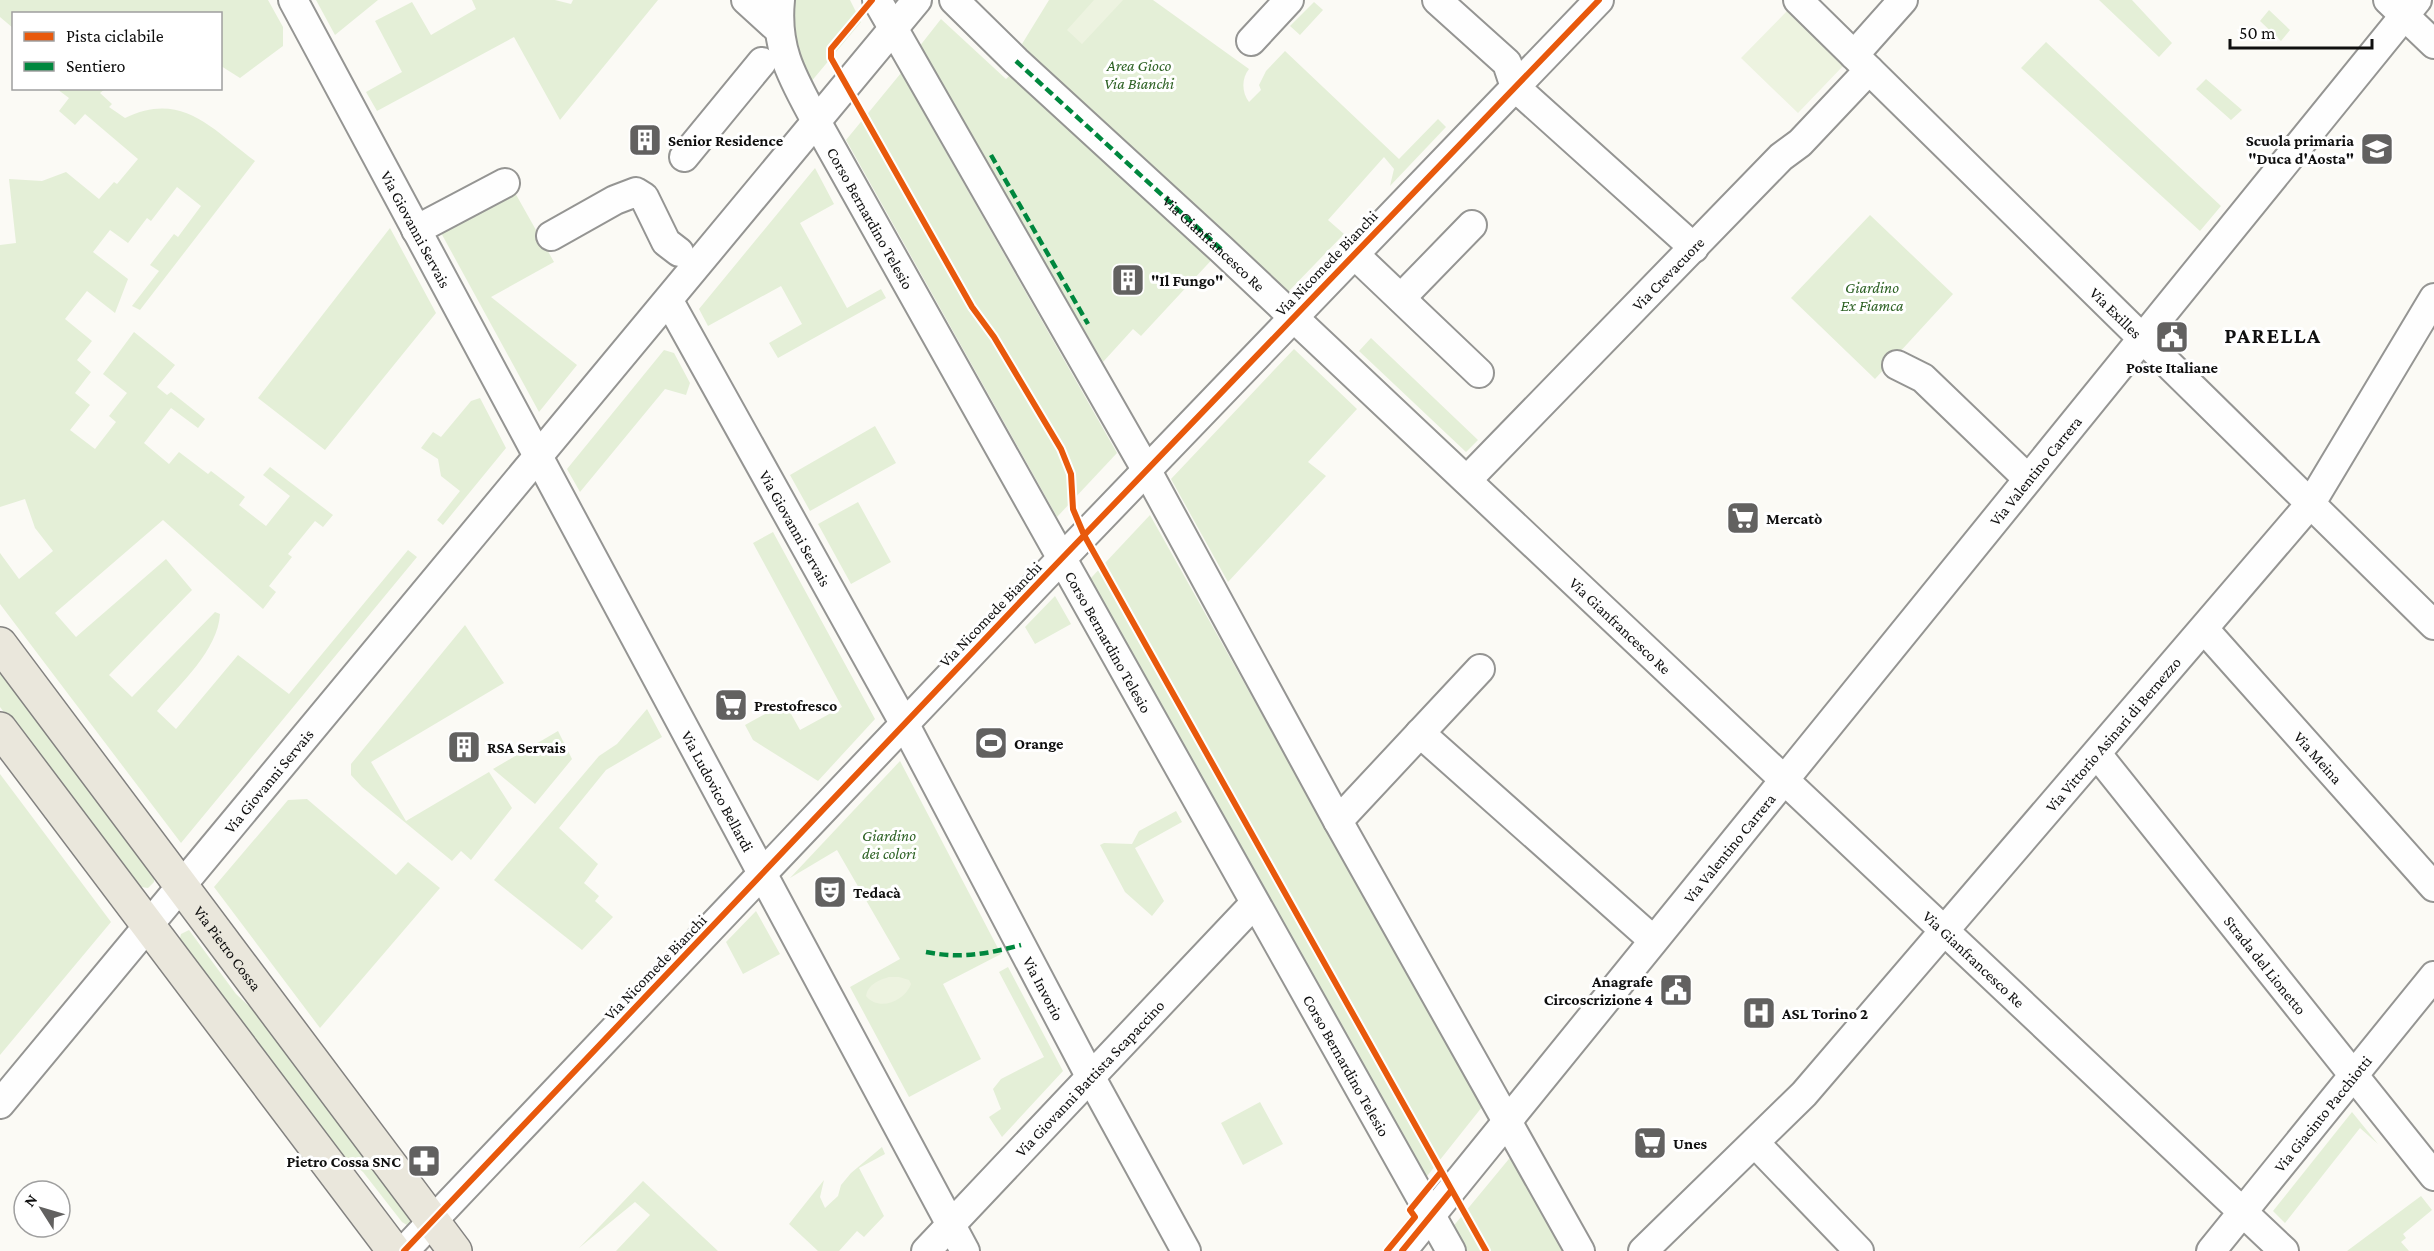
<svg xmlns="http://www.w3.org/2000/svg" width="2434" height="1251" viewBox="0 0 2434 1251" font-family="'Crimson Pro',serif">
  <rect width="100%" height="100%" fill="#fbfaf5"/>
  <path fill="#e4efd7" d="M0 0H268L283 27V46L240 78 221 66 220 14H14L13 28 0 17Z
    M316 0H378L335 35Z
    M472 0H555L571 4 573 0H658L560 120 514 37 377 111 366 92 402 72 375 21 412 2 431 35 476 9Z
    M791 0H850L861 22 810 83 793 57Z
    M1049 0H1153L1249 69C1241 79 1242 93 1249 102L1261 90 1259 85 1266 71 1285 51 1399 159 1438 119 1446 127 1390 186 1394 169 1384 157 1328 220 1344 234 1288 292 1231 239 1141 336 1133 329 1103 362 919 47 941 19 1006 79 1031 54 1022 44Z
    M2099 0H2132L2172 43 2159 57Z
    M1314 2 1323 10 1300 35 1290 26Z
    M2269 10 2290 30 2281 41 2260 21Z
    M2046 42 2221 206 2200 231 2021 68Z
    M901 73 1117 453 1057 517 846 140Z
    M2206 79 2242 110 2231 120 2196 89Z
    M57 89H105L100 93 112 104 109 107 125 118C182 90 212 129 255 161L140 310 132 306 159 271 150 265 174 234 178 237 201 206 177 187 151 221 147 218 128 243 110 230 93 252 128 279 115 313 87 291 65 319 92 341 77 360 91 372 75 393 90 405 70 430 95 449 116 422 109 416 127 393 103 374 134 332 175 365 157 387 167 395 171 392 205 419 198 428 171 408 144 443 169 464 179 452 208 474 211 471 245 497 239 505 266 526 290 496 263 475 270 467 333 515 323 527 315 521 288 554 292 557 269 586 276 592 263 609 163 520 55 613 76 637 166 559 192 590 109 675 132 697 215 612 220 614C218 650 180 684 157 711L176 729 238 655 289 694 408 550 417 557 181 843 0 604V553L19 579 53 551 35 528 25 499 0 507V245L16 243 9 179 42 181 66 172 99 199 114 182 117 184 138 159 85 114 75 125 59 111 69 98Z
    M815 168 834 204 800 223 847 308 881 289 886 298 778 358 769 343 802 324 781 286 708 326 699 309Z
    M514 191 554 262 491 297 577 365 539 412 440 231Z
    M1870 215 1953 294 1875 379 1791 298Z
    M390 228 436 313 325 450 258 398Z
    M1371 338 1478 440 1466 452 1359 351Z
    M1294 349 1357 409 1308 462 1326 476 1228 582 1171 479Z
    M664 350 674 353 690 383 686 395 665 389 580 492 567 469Z
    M480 398 506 448 443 525 437 520 460 491 441 476 438 459 421 448 433 432 441 437 471 401Z
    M875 426 896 463 810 511 790 475Z
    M858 502 891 562 851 584 818 524Z
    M1150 515 1482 1107 1424 1180 1090 579Z
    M773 532 875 719 818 781 753 740 745 725 785 703 800 730 842 707 753 543Z
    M1055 596 1071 624 1035 644 1025 627Z
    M465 625 504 683 371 762 406 821 489 772 512 808 471 860 461 851 452 861 362 787 351 775V764Z
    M0 669 154 874V882L148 888 141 887 76 801 61 787 0 707Z
    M647 709 662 737 606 770 559 828 598 864 584 883 599 896 595 901 613 917 582 950 494 880 599 756 617 744Z
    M558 731 572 759 535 804 493 769Z
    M900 761 1001 954 943 984 981 1059 909 1097 850 987 900 959 837 850 790 878Z
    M0 774 111 922 0 1055Z
    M307 799 396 875 408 862 440 888 320 1028 214 887 288 800Z
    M1176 811 1182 822 1135 848 1164 901 1152 916 1125 892 1100 845 1104 843 1132 844 1139 831Z
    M756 911 780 954 743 974 726 942Z
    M189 930 236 994 263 1019 415 1222 410 1227 402 1222 363 1172 337 1152 179 942 181 934Z
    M1008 967 1063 1071 1002 1137 989 1117 1001 1109 993 1089 1001 1079 1044 1057 999 972Z
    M1260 1102 1283 1144 1243 1165 1221 1123Z
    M2352 1112 2378 1144 2360 1128 2285 1223 2273 1211Z
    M882 1147 885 1154 859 1168 884 1216 864 1237 857 1231 839 1251H818L789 1224 824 1180 820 1197 825 1208 838 1196 841 1185 851 1173Z
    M1513 1154 1565 1251H1464L1451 1229Z
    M643 1181 718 1251H616L650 1215 635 1202 579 1248Z
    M2421 1196 2432 1210 2403 1234 2406 1238 2401 1242 2409 1251H2347Z"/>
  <path fill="#edf3e0" d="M1094 0H1123L1082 44 1067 30Z
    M1787 11 1844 65 1798 113 1741 58Z
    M889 977H899L909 980 911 984C905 1001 879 1012 866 996 868 984 879 980 889 977Z"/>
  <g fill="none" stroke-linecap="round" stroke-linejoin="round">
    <defs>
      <g id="minor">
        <path id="s1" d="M293 0 965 1251"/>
        <path d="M746 0 778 29"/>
        <path id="s2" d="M780 0C775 50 793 78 816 121L1451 1251"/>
        <path d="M877 0 1147 471 1338 821 1580 1251"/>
        <path id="s3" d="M954 0 1016 61 1221 249 2284 1251"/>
        <path d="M1437 0 1507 63 1515 87 1694 248"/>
        <path id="s4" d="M1798 0 2434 625"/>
        <path d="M2388 0 2434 44"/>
        <path d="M1251 41 1289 0"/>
        <path d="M1854 55 1903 0"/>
        <path d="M684 157 762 62"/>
        <path d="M416 230 505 183"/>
        <path d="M551 236 615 200 636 192 644 197 666 242 679 252"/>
        <path d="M1354 254 1479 373"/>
        <path d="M1401 298 1472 225"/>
        <path id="s5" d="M669 301 904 723 1090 1076 1186 1251"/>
        <path d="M1897 365 1923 378 2028 479"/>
        <path id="s6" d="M1467 480 1781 157 1800 143 1869 70"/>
        <path id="s7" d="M2204 629 2434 887"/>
        <path d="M1420 733 1653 940"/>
        <path id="s8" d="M2097 754 2434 1176"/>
        <path d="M1338 821 1480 669"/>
        <path id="s9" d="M0 1104 917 0"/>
        <path d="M1755 1143 1859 1251"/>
        <path d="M404 1251 1043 578 1599 0"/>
        <path id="s10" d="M926 1251 1254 904"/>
        <path id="s11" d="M1402 1251 2417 0"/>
        <path id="s12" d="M1643 1251 1804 1094 2311 503 2434 298"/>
        <path id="s13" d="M2211 1251 2434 976"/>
      </g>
      <g id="major">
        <path id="s14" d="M0 644 455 1251"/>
        <path d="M0 729 394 1251"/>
      </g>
    </defs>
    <use href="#minor" stroke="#959593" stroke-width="32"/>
    <use href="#major" stroke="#838280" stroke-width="36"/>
    <use href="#minor" stroke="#fefefe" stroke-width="28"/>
    <use href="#major" stroke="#eae7dc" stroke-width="33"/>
    <path stroke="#00873e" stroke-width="4.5" stroke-dasharray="9 4.5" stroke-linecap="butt" d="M1016 61 1221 249
      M991 155 1088 324
      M926 952C962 959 986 954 1021 945"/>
    <defs>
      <path id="cycleway" d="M872 0 831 49V58L972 307 994 337 1061 449 1071 474 1073 509 1084 535 1486 1251
        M404 1251 1043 578 1599 0
        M1387 1251 1415 1217 1410 1210 1441 1172
        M1402 1251 1451 1191"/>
    </defs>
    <use href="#cycleway" stroke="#fff" stroke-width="10"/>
    <use href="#cycleway" stroke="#e8590c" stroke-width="6"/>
  </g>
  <defs>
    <symbol id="building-square" viewBox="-11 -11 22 22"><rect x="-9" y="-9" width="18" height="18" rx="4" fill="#626160" stroke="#fff"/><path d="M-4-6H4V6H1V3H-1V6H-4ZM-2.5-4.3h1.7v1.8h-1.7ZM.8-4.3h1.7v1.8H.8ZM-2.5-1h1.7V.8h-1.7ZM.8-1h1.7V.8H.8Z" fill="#fff"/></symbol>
    <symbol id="school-square" viewBox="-11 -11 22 22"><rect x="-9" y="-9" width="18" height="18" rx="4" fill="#626160" stroke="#fff"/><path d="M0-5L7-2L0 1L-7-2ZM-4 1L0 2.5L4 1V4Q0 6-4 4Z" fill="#fff"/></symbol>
    <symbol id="civic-square" viewBox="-11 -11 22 22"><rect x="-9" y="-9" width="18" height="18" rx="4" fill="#626160" stroke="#fff"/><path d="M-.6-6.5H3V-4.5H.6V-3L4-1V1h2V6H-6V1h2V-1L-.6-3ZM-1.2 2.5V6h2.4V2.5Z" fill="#fff"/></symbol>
    <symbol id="supermarket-square" viewBox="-11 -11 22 22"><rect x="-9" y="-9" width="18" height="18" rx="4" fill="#626160" stroke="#fff"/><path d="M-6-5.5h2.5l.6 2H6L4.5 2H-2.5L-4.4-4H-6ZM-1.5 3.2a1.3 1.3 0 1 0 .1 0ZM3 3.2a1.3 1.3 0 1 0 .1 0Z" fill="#fff"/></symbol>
    <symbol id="stadium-square" viewBox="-11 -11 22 22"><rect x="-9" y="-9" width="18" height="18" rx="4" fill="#626160" stroke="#fff"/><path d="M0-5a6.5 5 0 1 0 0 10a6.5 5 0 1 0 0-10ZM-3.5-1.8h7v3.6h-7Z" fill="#fff"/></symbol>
    <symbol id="theatre-square" viewBox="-11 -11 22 22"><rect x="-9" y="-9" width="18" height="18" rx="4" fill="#626160" stroke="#fff"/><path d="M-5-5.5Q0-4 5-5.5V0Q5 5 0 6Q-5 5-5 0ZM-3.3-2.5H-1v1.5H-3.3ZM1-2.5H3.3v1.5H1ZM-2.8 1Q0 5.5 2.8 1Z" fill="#fff"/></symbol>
    <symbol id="hospital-square" viewBox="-11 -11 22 22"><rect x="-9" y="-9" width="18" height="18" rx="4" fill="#626160" stroke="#fff"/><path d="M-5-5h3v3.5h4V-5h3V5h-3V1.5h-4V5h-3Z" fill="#fff"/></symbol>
    <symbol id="pharmacy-square" viewBox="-11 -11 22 22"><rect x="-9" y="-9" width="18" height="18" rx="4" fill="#626160" stroke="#fff"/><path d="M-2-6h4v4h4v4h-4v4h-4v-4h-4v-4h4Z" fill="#fff"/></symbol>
  </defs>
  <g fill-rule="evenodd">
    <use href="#building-square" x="626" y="121" width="38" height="38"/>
    <use href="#school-square" x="2358" y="130" width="38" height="38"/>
    <use href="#building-square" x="1109" y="261" width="38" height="38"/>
    <use href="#civic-square" x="2153" y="318" width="38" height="38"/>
    <use href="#supermarket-square" x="1724" y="499" width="38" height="38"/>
    <use href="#supermarket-square" x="712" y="686" width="38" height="38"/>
    <use href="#stadium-square" x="972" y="724" width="38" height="38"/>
    <use href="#building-square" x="445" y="728" width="38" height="38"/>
    <use href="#theatre-square" x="811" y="873" width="38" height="38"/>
    <use href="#civic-square" x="1657" y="971" width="38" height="38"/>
    <use href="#hospital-square" x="1740" y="994" width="38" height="38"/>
    <use href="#supermarket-square" x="1631" y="1124" width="38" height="38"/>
    <use href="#pharmacy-square" x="405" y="1142" width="38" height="38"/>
  </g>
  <g text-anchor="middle" stroke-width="6" stroke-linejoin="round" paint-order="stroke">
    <g font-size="16" font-style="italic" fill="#2e6225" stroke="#fff">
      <text x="1139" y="71">Area Gioco<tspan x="1139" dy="18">Via Bianchi</tspan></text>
      <text x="1872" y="293">Giardino<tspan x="1872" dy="18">Ex Fiamca</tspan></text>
      <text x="889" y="841">Giardino<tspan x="889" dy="18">dei colori</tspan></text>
    </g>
    <g font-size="16" font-weight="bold" fill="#0f0f0f" stroke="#fff" text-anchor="start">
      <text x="668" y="146">Senior Residence</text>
      <text x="2354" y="146" text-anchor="end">Scuola primaria<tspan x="2354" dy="18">"Duca d'Aosta"</tspan></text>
      <text x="1151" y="286">"Il Fungo"</text>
      <text x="2172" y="373" text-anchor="middle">Poste Italiane</text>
      <text x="1766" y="524">Mercatò</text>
      <text x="754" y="711">Prestofresco</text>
      <text x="1014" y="749">Orange</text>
      <text x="487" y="753">RSA Servais</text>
      <text x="853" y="898">Tedacà</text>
      <text x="1653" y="987" text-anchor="end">Anagrafe<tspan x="1653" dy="18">Circoscrizione 4</tspan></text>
      <text x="1782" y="1019">ASL Torino 2</text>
      <text x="1673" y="1149">Unes</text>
      <text x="401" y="1167" text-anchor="end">Pietro Cossa SNC</text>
    </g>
    <g font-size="16" fill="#0f0f0f" stroke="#fff">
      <text dy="6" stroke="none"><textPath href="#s2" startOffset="240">Corso Bernardino Telesio</textPath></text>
      <text dy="6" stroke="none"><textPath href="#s1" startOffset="260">Via Giovanni Servais</textPath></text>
      <text dy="6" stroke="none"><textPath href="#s3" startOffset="356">Via Gianfrancesco Re</textPath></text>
      <text transform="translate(1326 263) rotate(-46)" y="6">Via Nicomede Bianchi</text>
      <text dy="6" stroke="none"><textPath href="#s6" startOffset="288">Via Crevacuore</textPath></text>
      <text dy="6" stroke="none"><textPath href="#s4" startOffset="446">Via Exilles</textPath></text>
      <text dy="6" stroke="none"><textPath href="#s11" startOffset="1005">Via Valentino Carrera</textPath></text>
      <text dy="6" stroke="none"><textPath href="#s5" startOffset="260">Via Giovanni Servais</textPath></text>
      <text transform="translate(990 614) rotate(-46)" y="6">Via Nicomede Bianchi</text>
      <text dy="6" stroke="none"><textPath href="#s3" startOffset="914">Via Gianfrancesco Re</textPath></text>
      <text dy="6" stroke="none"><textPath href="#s2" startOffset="726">Corso Bernardino Telesio</textPath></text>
      <text dy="6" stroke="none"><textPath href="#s12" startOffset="699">Via Vittorio Asinari di Bernezzo</textPath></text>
      <text dy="6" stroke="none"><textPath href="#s7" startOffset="172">Via Meina</textPath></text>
      <text dy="6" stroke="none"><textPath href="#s9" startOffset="420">Via Giovanni Servais</textPath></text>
      <text dy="6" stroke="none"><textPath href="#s1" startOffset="898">Via Ludovico Bellardi</textPath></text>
      <text dy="6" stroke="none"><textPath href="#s11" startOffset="519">Via Valentino Carrera</textPath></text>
      <text dy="6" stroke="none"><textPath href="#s14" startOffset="380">Via Pietro Cossa</textPath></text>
      <text dy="6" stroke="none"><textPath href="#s3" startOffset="1400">Via Gianfrancesco Re</textPath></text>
      <text dy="6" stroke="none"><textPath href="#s8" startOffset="270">Strada del Lionetto</textPath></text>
      <text transform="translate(655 967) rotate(-46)" y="6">Via Nicomede Bianchi</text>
      <text dy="6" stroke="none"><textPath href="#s5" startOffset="783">Via Invorio</textPath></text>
      <text dy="6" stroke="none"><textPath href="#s2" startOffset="1212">Corso Bernardino Telesio</textPath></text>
      <text dy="6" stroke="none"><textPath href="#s10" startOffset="238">Via Giovanni Battista Scapaccino</textPath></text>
      <text dy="6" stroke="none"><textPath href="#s13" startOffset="177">Via Giacinto Pacchiotti</textPath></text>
    </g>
    <g font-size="22" font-weight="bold" letter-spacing="1.5" fill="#0f0f0f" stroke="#fff">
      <text x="2273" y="343">PARELLA</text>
    </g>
  </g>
  <rect x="12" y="12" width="210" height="78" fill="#ffffff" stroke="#9f9f9f" stroke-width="1.5"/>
  <rect x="24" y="32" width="30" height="9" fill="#e8590c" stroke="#9f9f9f" stroke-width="1.5"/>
  <text x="66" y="42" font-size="18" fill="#0f0f0f">Pista ciclabile</text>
  <rect x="24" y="62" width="30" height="9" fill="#00873e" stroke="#9f9f9f" stroke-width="1.5"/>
  <text x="66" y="72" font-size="18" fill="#0f0f0f">Sentiero</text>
  <g transform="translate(42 1209) rotate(307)"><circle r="28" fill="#ffffff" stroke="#9f9f9f" stroke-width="1.5"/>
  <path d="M0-4.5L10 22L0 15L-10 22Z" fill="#626160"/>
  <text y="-9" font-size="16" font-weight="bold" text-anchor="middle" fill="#0f0f0f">N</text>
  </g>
  <path d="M2230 39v9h142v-9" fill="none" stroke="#0f0f0f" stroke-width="3"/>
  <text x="2239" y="39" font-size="18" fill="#0f0f0f" stroke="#ffffff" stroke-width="4.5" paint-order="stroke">50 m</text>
</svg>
